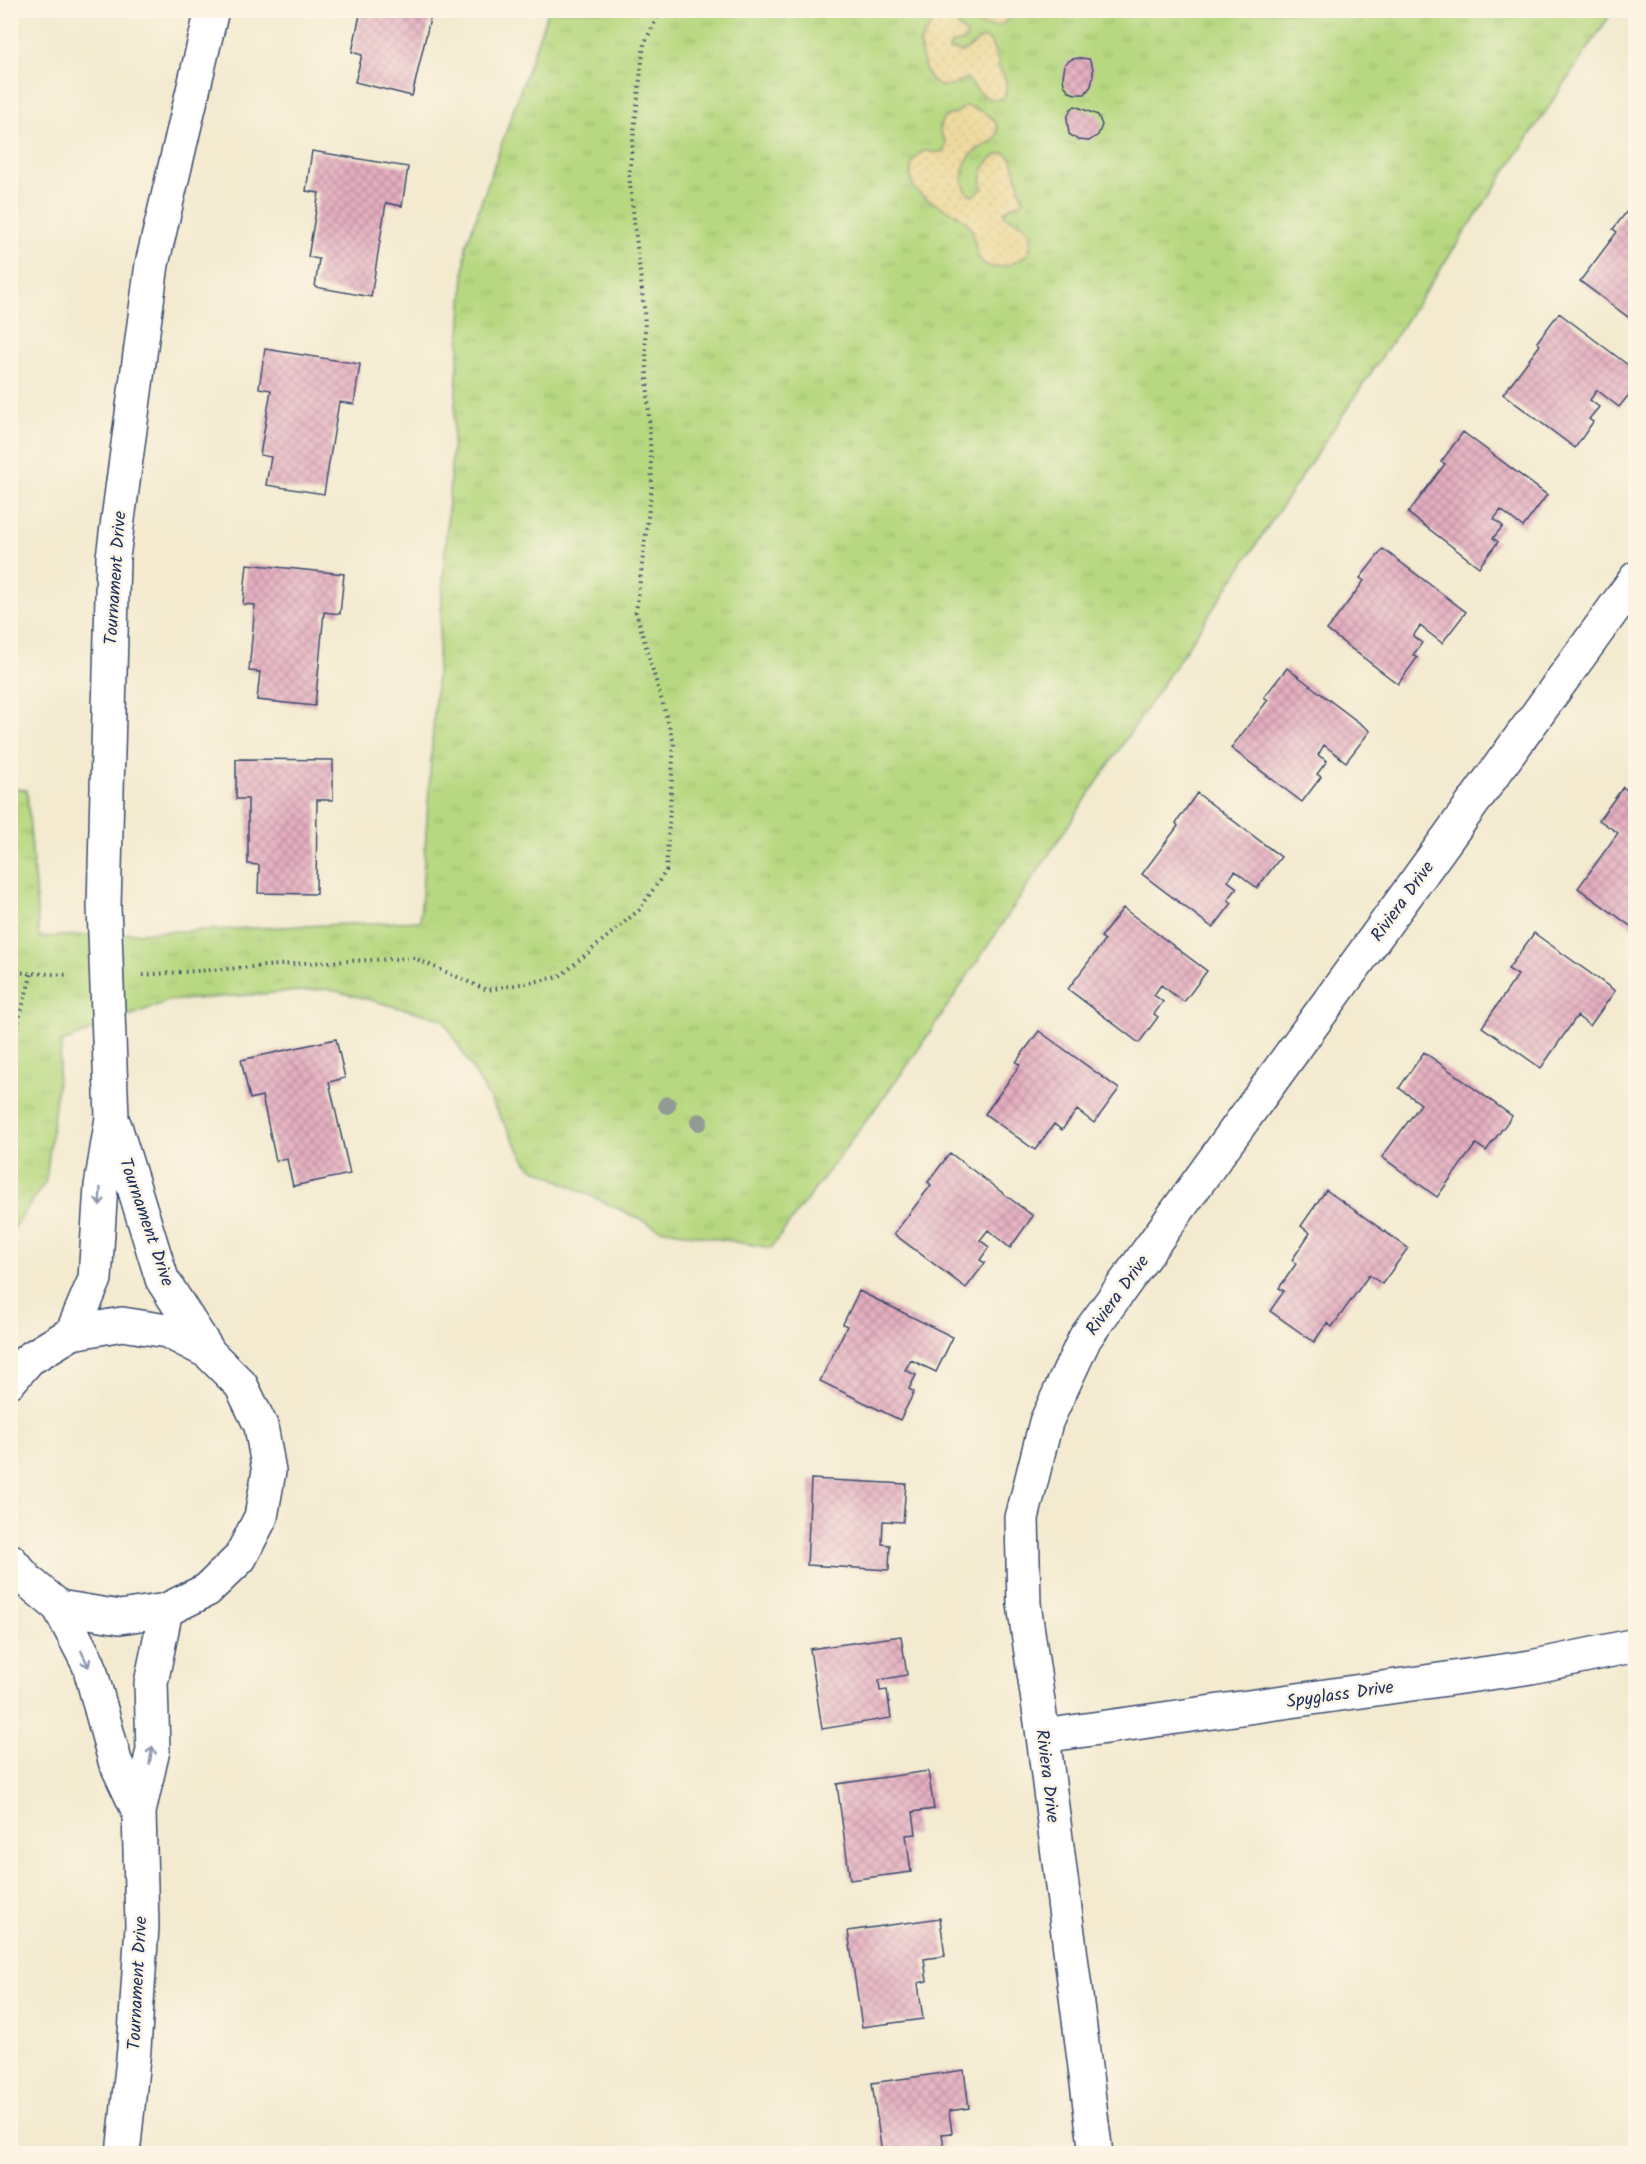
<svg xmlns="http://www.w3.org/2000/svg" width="1646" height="2164" viewBox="0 0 1646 2164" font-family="Kalam,sans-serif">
  <defs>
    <pattern id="grass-tufts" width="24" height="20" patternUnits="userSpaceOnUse" patternTransform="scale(1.5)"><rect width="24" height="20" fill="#b7d880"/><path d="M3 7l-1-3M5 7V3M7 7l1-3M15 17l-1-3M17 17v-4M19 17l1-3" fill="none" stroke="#9dba71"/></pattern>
    <pattern id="sand-dots" width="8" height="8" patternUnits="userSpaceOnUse" patternTransform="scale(1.5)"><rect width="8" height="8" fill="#eeda9e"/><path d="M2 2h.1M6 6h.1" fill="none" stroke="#ccbb8a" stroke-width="1.8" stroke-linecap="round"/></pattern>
    <pattern id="building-cross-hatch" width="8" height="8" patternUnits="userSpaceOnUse" patternTransform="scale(1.5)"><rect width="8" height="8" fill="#e5aec0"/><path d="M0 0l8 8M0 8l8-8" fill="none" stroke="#b98e9f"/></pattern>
  </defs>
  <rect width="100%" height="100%" fill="#fcf5e5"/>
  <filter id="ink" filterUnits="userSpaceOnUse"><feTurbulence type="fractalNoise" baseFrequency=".0167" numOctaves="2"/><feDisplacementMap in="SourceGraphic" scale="12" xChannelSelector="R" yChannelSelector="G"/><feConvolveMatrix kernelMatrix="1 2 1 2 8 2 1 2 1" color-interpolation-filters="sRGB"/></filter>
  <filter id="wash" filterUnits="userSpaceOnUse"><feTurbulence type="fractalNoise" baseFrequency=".008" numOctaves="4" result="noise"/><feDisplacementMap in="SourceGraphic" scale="24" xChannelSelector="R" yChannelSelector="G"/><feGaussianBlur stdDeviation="1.35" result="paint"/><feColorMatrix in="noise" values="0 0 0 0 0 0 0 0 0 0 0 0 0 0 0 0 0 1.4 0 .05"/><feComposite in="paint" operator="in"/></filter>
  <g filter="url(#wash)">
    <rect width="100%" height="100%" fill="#f3eacf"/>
    <path fill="url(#grass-tufts)" stroke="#69846f" stroke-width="1.5" d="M548 11H1613L910 1062 771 1248 660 1229 529 1166 443 1019 328 989 168 1001 62 1042 46 1181 11 1232V788L27 790 39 937 420 921 466 246Z"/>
    <path fill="url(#sand-dots)" stroke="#84847e" stroke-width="1.5" d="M942 11H1017C1001 29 996 29 973 23 967 22 964 20 958 22V27L966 33 967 37 963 42 953 43 950 46 949 50H955L960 53C970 50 974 41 985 38L990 41 999 63 998 67C1006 77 1009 85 1004 98 986 104 977 90 967 78 961 80 955 85 950 86 926 90 922 60 920 43L933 22Z
      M965 106C978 107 1006 121 995 138 992 143 985 145 980 148 963 159 958 175 967 193L973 196 983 189C978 173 987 155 1005 153L1012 159 1023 201C1017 207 1010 205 1004 212L1005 216C1026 225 1037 229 1028 254 1019 261 1002 270 989 266 971 260 977 237 970 226 955 205 904 203 911 168 912 160 917 154 924 151H930L933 153 944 151 946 143 940 131 941 122 945 117 958 112Z"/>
    <g id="blocks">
      <path fill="url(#building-cross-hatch)" d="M361 10H432L412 96 355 82 362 55 352 52Z
        M1080 58 1089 59 1093 68V77L1091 86 1085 94H1075L1070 92 1064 85 1063 77 1065 64 1072 59Z
        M1075 106 1098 115 1102 125 1098 135 1089 141 1078 140 1069 134 1067 118 1071 109Z
        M312 151 408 167 402 206 386 203 371 297 315 287 319 259 308 257 319 193 306 191Z
        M1636 200V323L1580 281 1617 232 1613 229Z
        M1559 313 1636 371V386L1619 407 1597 390 1590 400 1599 407 1589 419 1593 422 1575 448 1503 394 1540 345 1537 342Z
        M265 349 360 364 354 404 339 402 324 494 266 485 271 457 260 455 271 390 259 388Z
        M1463 432 1547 495 1523 527 1501 510 1494 519 1503 526 1493 538 1498 542 1479 567 1408 513 1445 464 1441 462Z
        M1383 549 1466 612 1442 643 1420 626 1413 636 1422 643 1413 655 1417 658 1398 684 1327 630 1364 581 1360 578Z
        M247 564 344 574 340 614 324 612 315 706 257 700 260 672 249 671 255 605 243 604Z
        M1287 668 1370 731 1346 762 1324 745 1318 755 1327 761 1317 774 1321 777 1302 802 1231 748 1268 700 1264 697Z
        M236 759 333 760V800H317L316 894 258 893 259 865 248 864V799H236Z
        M1623 787 1636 796V930L1578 888 1618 833 1599 820Z
        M1197 793 1281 857 1257 888 1235 871 1228 881 1237 888 1228 900 1232 903 1213 928 1142 874 1178 826 1176 823Z
        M1123 908 1207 971 1184 1002 1161 985 1154 995 1163 1002 1154 1014 1158 1017 1139 1043 1068 989 1105 940 1101 937Z
        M1534 933 1615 991 1590 1026 1577 1016 1541 1068 1482 1027 1518 975 1508 969Z
        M1039 1031 1119 1089 1094 1123 1077 1110 1062 1130 1054 1124 1035 1150 985 1114 1020 1065 1016 1062Z
        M336 1039 345 1078 329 1082 350 1174 293 1186 287 1159 276 1161 262 1096 250 1099 241 1060Z
        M1424 1052 1512 1116 1486 1151 1476 1144 1437 1197 1382 1157 1421 1104 1399 1088Z
        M950 1153 1033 1216 1010 1248 988 1230 980 1240 989 1247 980 1260 985 1263 966 1288 894 1234 931 1185 928 1182Z
        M1326 1190 1408 1248 1382 1284 1369 1275 1332 1327 1327 1323 1314 1342 1270 1311 1284 1291 1279 1288 1296 1264 1292 1260 1310 1233 1301 1226Z
        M859 1291 953 1337 936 1372 911 1360 905 1370 916 1375 909 1389 914 1392 900 1420 820 1381 847 1326 843 1324Z
        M811 1479 906 1484 903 1522 883 1521 882 1544 890 1545 889 1570 807 1565Z
        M901 1636 907 1675 879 1680 880 1691 887 1690 891 1718 822 1729 810 1649Z
        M928 1771 934 1809 913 1812 916 1834 906 1835 911 1872 850 1880 837 1784Z
        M940 1918 945 1956 924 1959 927 1981 918 1983 923 2019 862 2027 848 1931Z
        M964 2070 969 2108 949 2111 952 2133 942 2134 945 2154H882L872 2083Z"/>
    </g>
  </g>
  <g filter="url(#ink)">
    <use href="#blocks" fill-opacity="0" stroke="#3b4b6f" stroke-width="1.5"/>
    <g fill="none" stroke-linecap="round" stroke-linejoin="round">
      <defs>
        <path id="minor" d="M115 1126 162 1279 208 1351
          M72 1333 95 1279 101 1186 112 1118 104 907 113 557 152 264 212 10
          M10 1381 29 1359 72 1333 122 1324 167 1331 208 1352 241 1385 261 1426 269 1471 261 1517 240 1558 207 1590 166 1610 120 1617 59 1607 28 1581 10 1560
          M59 1607 89 1665 115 1761 139 1812
          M1043 1736 1531 1667 1636 1645
          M123 2154 134 2049 142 1926 139 1812 153 1750 151 1683 166 1610
          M1096 2154 1043 1736 1024 1604 1022 1518 1046 1422 1085 1338 1636 578"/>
      </defs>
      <use href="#minor" stroke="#3b4b6f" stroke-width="36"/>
      <path stroke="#3b4b6f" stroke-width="4" stroke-dasharray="1.5 4.5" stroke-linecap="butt" d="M10 972 70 975
        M143 975 306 963 414 958 487 990 559 977 639 910 666 871 674 743 636 612 652 485 644 308 629 175 644 44 661 10
        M10 1051 32 973"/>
      <use href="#minor" stroke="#fff" stroke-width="33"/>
    </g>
    <g fill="#929a95">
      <circle cx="667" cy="1105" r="9"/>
      <circle cx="699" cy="1122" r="9"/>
    </g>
    <defs><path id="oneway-shaft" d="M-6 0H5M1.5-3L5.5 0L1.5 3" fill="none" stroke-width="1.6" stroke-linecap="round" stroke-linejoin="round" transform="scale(1.5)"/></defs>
    <g stroke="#8d97ae">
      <use href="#oneway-shaft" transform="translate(100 1197) rotate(93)"/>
      <use href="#oneway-shaft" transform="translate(85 1659) rotate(65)"/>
      <use href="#oneway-shaft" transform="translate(151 1755) rotate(-81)"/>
    </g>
  </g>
  <g text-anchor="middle" stroke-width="5" stroke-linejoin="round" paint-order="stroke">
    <g font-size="18" fill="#1b2f5e" stroke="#fcf5e5">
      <text transform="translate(115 578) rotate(-86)" y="6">Tournament Drive</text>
      <text transform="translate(1402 901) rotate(-54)" y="6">Riviera Drive</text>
      <text transform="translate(147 1222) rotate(71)" y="6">Tournament Drive</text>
      <text transform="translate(1117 1295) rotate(-54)" y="6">Riviera Drive</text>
      <text transform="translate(1340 1694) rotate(-8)" y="6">Spyglass Drive</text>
      <text transform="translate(1048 1776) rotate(83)" y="6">Riviera Drive</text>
      <text transform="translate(137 1983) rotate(-87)" y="6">Tournament Drive</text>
    </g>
  </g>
  <rect width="1646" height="2164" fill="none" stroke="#fcf5e5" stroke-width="36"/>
</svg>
